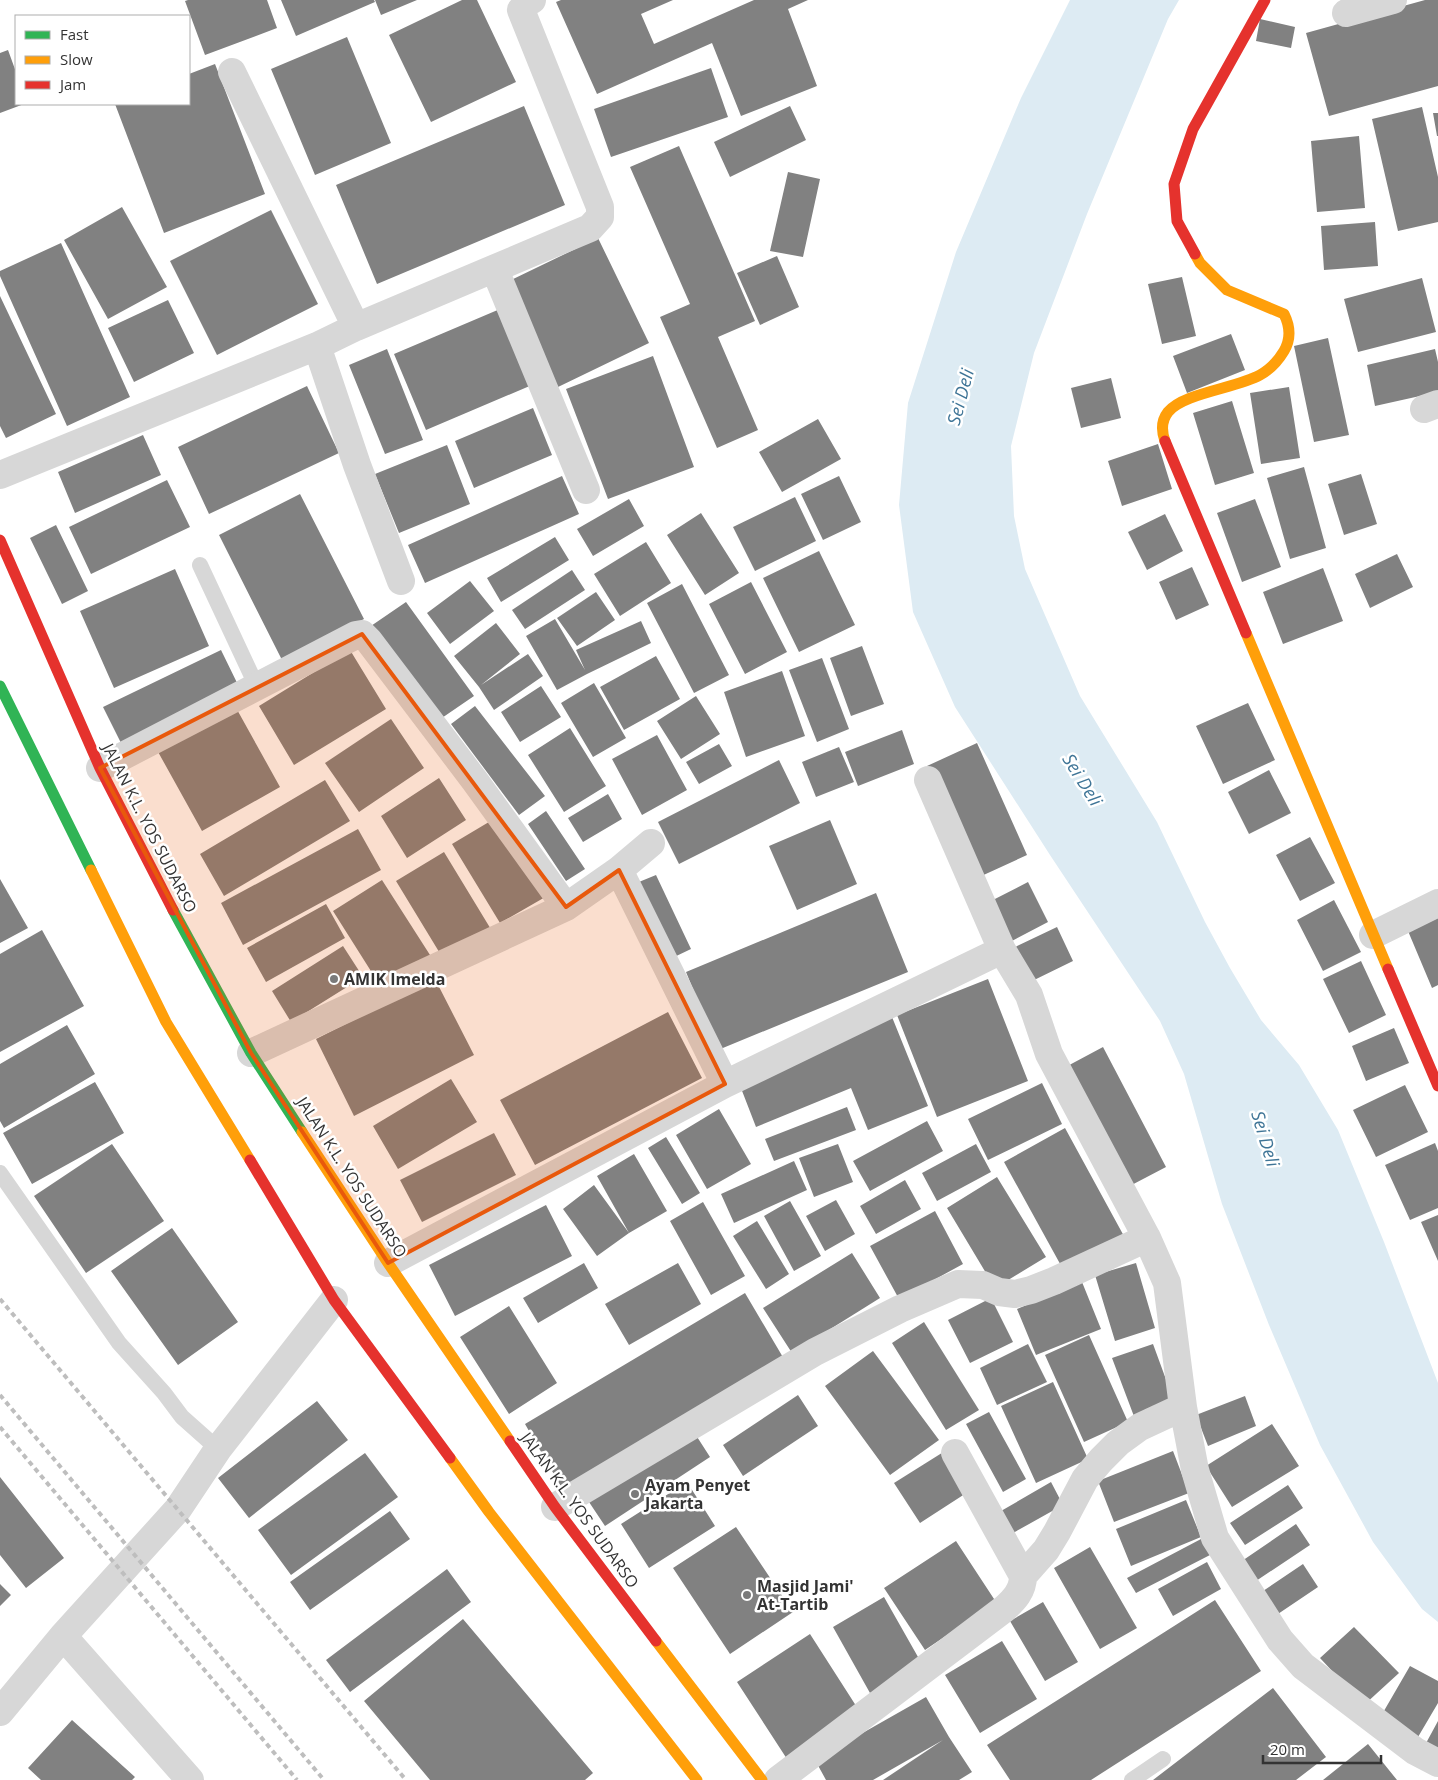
<svg xmlns="http://www.w3.org/2000/svg" width="1438" height="1780" viewBox="0 0 1438 1780" font-family="'Open Sans',sans-serif">
  <rect width="100%" height="100%" fill="#fff"/>
  <path fill="#ddebf3" d="M1070 0H1179L1168 19 1087 214 1034 353 1011 446 1014 516 1025 569 1080 696 1157 822 1205 922 1230 968 1261 1020 1299 1065 1338 1130 1384 1242 1438 1383V1622L1422 1609 1373 1542 1320 1445 1269 1325 1222 1204 1184 1074 1160 1021 1050 855 955 707 913 612 899 505 908 403 956 252 1021 98Z"/>
  <path fill="#818181" d="M188 0H267L277 28 205 55 185 1Z
    M281 0H374L375 2 296 36Z
    M375 0H417L381 15Z
    M462 0H477L516 82 431 122 389 35Z
    M561 0H673L641 14 654 44 754 0H808L788 9 817 86 741 116 712 43 597 94 556 2Z
    M1425 0H1438V86L1329 116 1306 33Z
    M1260 19 1295 27 1291 48 1256 41Z
    M347 37 391 143 315 175 271 69Z
    M8 50 16 72V104H24L0 113V53Z
    M215 64 265 194 164 233 115 104H189V74Z
    M711 68 728 117 611 157 594 109Z
    M524 106 565 205 377 284 336 185Z
    M790 106 806 140 730 177 714 142Z
    M1422 107 1438 177V222L1398 231 1372 119Z
    M1433 113H1438V136H1437Z
    M1359 136 1365 208 1317 212 1311 141Z
    M679 146 755 321 718 337 758 430 717 448 660 317 690 304 630 167Z
    M788 172 820 179 803 257 770 251Z
    M122 207 167 287 108 319 64 240Z
    M271 210 318 304 217 355 170 261Z
    M1375 222 1378 266 1324 270 1321 226Z
    M598 238 649 343 558 387 507 282Z
    M61 243 130 397 67 426 0 276V271Z
    M777 256 799 307 760 325 737 273Z
    M1182 277 1196 336 1162 344 1148 284Z
    M1422 278 1436 332 1358 352 1344 299Z
    M0 296 56 414 6 438 0 426Z
    M168 300 194 353 134 382 108 328Z
    M500 309 532 385 426 430 394 354Z
    M1231 334 1245 370 1187 393 1173 356Z
    M1328 338 1349 435 1314 442 1294 346Z
    M387 349 423 440 385 454 349 365Z
    M1435 349 1438 362V392L1375 406 1367 365Z
    M653 356 694 467 608 499 566 389Z
    M1111 378 1121 418 1081 428 1071 388Z
    M307 386 339 453 209 514 178 447Z
    M1289 387 1300 458 1261 464 1250 393Z
    M1232 401 1254 473 1215 485 1193 413Z
    M533 408 552 455 474 488 455 441Z
    M818 419 841 459 782 492 759 452Z
    M143 435 161 475 75 513 58 472Z
    M1158 444 1172 489 1122 506 1108 461Z
    M447 445 470 504 399 533 375 474Z
    M1304 467 1326 548 1290 559 1267 478Z
    M1361 474 1377 524 1344 535 1328 484Z
    M562 476 579 514 425 583 408 545Z
    M839 476 861 522 823 540 801 494Z
    M167 480 190 527 91 574 69 527Z
    M300 494 364 619 282 660 219 535Z
    M795 497 816 541 755 571 733 527Z
    M629 499 644 526 593 556 577 529Z
    M1255 499 1281 567 1242 582 1217 513Z
    M701 513 739 573 705 595 667 535Z
    M1165 514 1183 551 1147 570 1128 532Z
    M56 525 88 591 62 604 30 538Z
    M555 537 569 560 501 602 487 578Z
    M646 542 671 583 620 616 594 574Z
    M819 551 855 625 799 652 763 578Z
    M1397 554 1413 587 1370 608 1355 574Z
    M1192 567 1209 605 1176 620 1159 582Z
    M1323 568 1343 621 1283 644 1263 592Z
    M175 569 209 646 114 688 80 611Z
    M572 570 585 590 525 629 512 610Z
    M470 581 494 611 450 644 427 613Z
    M751 582 787 652 745 674 709 604Z
    M682 584 729 675 694 693 647 603Z
    M596 592 615 620 577 646 557 618Z
    M406 602 474 696 436 722 368 628Z
    M555 619 585 670 576 650 641 621 651 643 587 674 557 690 526 636Z
    M496 623 520 654 481 685 528 654 543 676 494 710 479 687 454 656Z
    M862 646 884 704 851 716 830 658Z
    M221 650 242 693 125 751 103 707Z
    M350 650 386 709 294 765 259 706Z
    M656 656 680 699 624 730 600 687Z
    M822 658 849 729 817 742 789 670Z
    M782 671 805 736 746 757 724 692Z
    M594 683 626 738 593 757 561 703Z
    M541 686 561 717 520 742 501 712Z
    M696 696 720 734 681 759 657 721Z
    M1248 703 1275 760 1223 784 1196 726Z
    M235 706 280 787 202 831 157 750Z
    M475 706 545 796 519 815 451 724Z
    M391 719 424 768 359 812 325 763Z
    M570 728 606 786 564 812 528 755Z
    M902 730 914 764 858 786 845 752Z
    M657 735 687 790 642 815 612 759Z
    M977 743 1027 855 977 878 927 766Z
    M719 744 732 766 699 784 686 762Z
    M839 747 854 782 816 797 802 762Z
    M779 760 800 803 679 864 658 822Z
    M1269 770 1291 813 1249 834 1228 792Z
    M439 778 466 820 407 858 381 816Z
    M325 780 350 821 224 896 200 854Z
    M608 794 622 819 583 842 568 818Z
    M546 811 585 869 566 881 528 824Z
    M499 816 547 896 500 923 452 844Z
    M830 820 857 884 797 910 769 846Z
    M358 829 381 870 243 945 221 903Z
    M1310 837 1335 883 1300 901 1276 855Z
    M444 852 492 931 444 960 396 881Z
    M656 875 691 949 670 959 634 884Z
    M0 879 28 928 0 943Z
    M382 880 430 955 381 987 333 911Z
    M1028 882 1048 922 1010 942 989 902Z
    M876 893 908 972 718 1050 686 972Z
    M1334 900 1361 952 1323 971 1297 920Z
    M326 904 345 938 266 982 247 948Z
    M1438 918V985L1432 988 1408 931Z
    M1057 927 1073 961 1028 983 1011 949Z
    M42 930 84 1006 0 1052V954Z
    M343 946 363 977 291 1022 272 991Z
    M1361 961 1386 1015 1349 1033 1323 979Z
    M435 979 474 1055 354 1116 316 1039Z
    M988 979 1028 1081 937 1117 897 1015Z
    M668 1012 702 1078 535 1165 500 1100Z
    M892 1017 928 1106 868 1130 851 1088 756 1127 739 1083Z
    M67 1025 95 1074 4 1128 0 1121V1064Z
    M1394 1028 1409 1063 1366 1081 1352 1046Z
    M1103 1047 1166 1167 1124 1189 1060 1070Z
    M451 1079 477 1122 398 1169 373 1126Z
    M95 1082 124 1133 32 1184 3 1133Z
    M1042 1083 1062 1124 988 1160 968 1119Z
    M1405 1085 1428 1132 1376 1157 1353 1110Z
    M847 1107 856 1130 774 1161 765 1139Z
    M719 1109 751 1164 707 1189 676 1135Z
    M927 1121 943 1151 870 1191 853 1161Z
    M1065 1128 1125 1238 1064 1271 1004 1162Z
    M494 1133 516 1175 422 1222 400 1180Z
    M666 1137 700 1193 682 1204 648 1148Z
    M1435 1143 1438 1151V1208L1410 1220 1385 1165Z
    M112 1144 164 1221 86 1273 34 1196Z
    M838 1144 853 1182 814 1197 799 1158Z
    M976 1144 991 1172 937 1201 922 1173Z
    M634 1154 667 1211 629 1233 597 1176Z
    M794 1161 807 1190 734 1223 721 1194Z
    M997 1177 1046 1257 995 1288 947 1208Z
    M905 1180 921 1209 876 1234 860 1206Z
    M594 1185 629 1233 597 1256 563 1209Z
    M836 1200 855 1234 825 1251 806 1216Z
    M790 1201 821 1256 794 1271 764 1216Z
    M703 1202 745 1276 711 1295 670 1221Z
    M546 1205 572 1256 455 1316 429 1265Z
    M935 1211 963 1264 899 1299 870 1246Z
    M1438 1215V1261L1421 1222Z
    M757 1221 789 1274 766 1289 733 1236Z
    M172 1228 238 1322 178 1365 111 1271Z
    M852 1253 880 1298 792 1353 763 1308Z
    M584 1263 598 1288 538 1323 523 1298Z
    M678 1263 701 1304 629 1345 605 1304Z
    M1136 1263 1155 1328 1115 1341 1095 1275Z
    M1082 1282 1101 1329 1036 1355 1017 1309Z
    M745 1293 784 1359 563 1490 525 1424Z
    M991 1298 1013 1342 970 1363 948 1320Z
    M509 1306 557 1383 509 1414 460 1337Z
    M924 1322 979 1410 946 1430 892 1343Z
    M1089 1335 1128 1422 1084 1442 1045 1355Z
    M1028 1344 1047 1382 997 1405 980 1368Z
    M1153 1344 1175 1404 1135 1419 1112 1358Z
    M873 1351 939 1440 890 1475 825 1386Z
    M1053 1382 1088 1459 1036 1483 1001 1406Z
    M798 1395 818 1426 743 1476 723 1445Z
    M1245 1396 1256 1426 1208 1446 1196 1415Z
    M317 1401 348 1440 249 1518 218 1478Z
    M989 1412 1026 1479 1003 1492 966 1424Z
    M1272 1424 1299 1466 1232 1507 1206 1466Z
    M692 1429 710 1457 605 1526 587 1499Z
    M945 1451 971 1490 920 1523 894 1483Z
    M1173 1451 1189 1493 1114 1522 1098 1481Z
    M365 1453 398 1497 291 1575 258 1530Z
    M0 1477 64 1558 26 1588 0 1555Z
    M687 1482 715 1526 649 1568 621 1524Z
    M1051 1482 1063 1505 1013 1533 1001 1511Z
    M1288 1485 1303 1508 1245 1545 1230 1523Z
    M1186 1500 1201 1537 1131 1566 1116 1529Z
    M390 1511 410 1539 310 1610 290 1582Z
    M1296 1524 1310 1545 1250 1585 1236 1565Z
    M736 1527 793 1612 730 1654 673 1568Z
    M1201 1539 1210 1555 1136 1593 1127 1578Z
    M956 1541 996 1602 925 1650 884 1588Z
    M1090 1547 1137 1628 1100 1649 1054 1568Z
    M1207 1562 1221 1589 1173 1616 1158 1589Z
    M1303 1564 1318 1587 1272 1618 1257 1595Z
    M447 1569 471 1602 350 1692 326 1660Z
    M0 1584 11 1595 0 1606Z
    M884 1597 922 1664 870 1693 833 1627Z
    M1215 1600 1261 1671 1091 1780H1010L987 1745Z
    M1043 1602 1078 1662 1045 1681 1010 1621Z
    M463 1619 593 1773 585 1780H430L364 1701Z
    M1354 1627 1399 1673 1364 1705 1320 1658Z
    M810 1634 860 1712 787 1759 737 1682Z
    M1002 1641 1037 1699 980 1733 945 1675Z
    M1410 1666 1438 1681V1703L1418 1737 1381 1716Z
    M1273 1688 1326 1757 1296 1780H1153Z
    M926 1697 949 1737 972 1772 959 1780H883L943 1740 873 1780H826L815 1760Z
    M72 1720 135 1777 132 1780H41L28 1768Z
    M1438 1721V1752L1425 1745Z
    M1368 1744 1397 1780H1323Z"/>
  <g fill="none" stroke-linecap="round" stroke-linejoin="round">
    <path stroke="#d7d7d7" stroke-width="16" d="M200 565 257 687
      M0 1173 119 1343 164 1393 182 1417 218 1449
      M1132 1780 1163 1759"/>
    <path stroke="#d7d7d7" stroke-width="28" d="M1346 13 1393 0
      M232 72 356 327
      M495 270 586 490
      M317 346 357 465 401 581
      M1424 409 1438 404
      M0 475 317 346 356 327 590 228 600 217V207L521 10 528 2 532 0
      M100 768 356 635 362 634 369 641 475 781 566 907
      M928 780 1002 950 1029 995 1049 1054 1147 1238 1167 1283 1183 1407 1195 1470 1215 1538 1280 1640 1303 1666 1415 1751 1438 1763
      M619 870 725 1084
      M1373 935 1438 903
      M251 1053 566 907 619 870 651 843
      M388 1263 725 1084 1002 950
      M555 1507 815 1352 900 1309 958 1284 983 1285 999 1292 1015 1294 1031 1290 1054 1281 1147 1238
      M1023 1576 1046 1550 1057 1532 1085 1479 1101 1460 1118 1443 1140 1427 1183 1407
      M63 1636 190 1780
      M0 1712 63 1636 178 1509 218 1449 334 1300
      M778 1780 1004 1609C1014 1600 1023 1591 1023 1576L955 1453"/>
    <path stroke="#30b455" stroke-width="11" d="M0 686 91 870
      M173 910 251 1053 302 1132"/>
    <path stroke="#ff9f0a" stroke-width="11" d="M1165 441C1161 430 1161 421 1168 412 1183 393 1237 388 1260 375 1271 369 1278 361 1284 351 1291 339 1290 326 1284 314L1227 290 1200 263 1195 254
      M1246 633 1388 969
      M91 870 166 1022 250 1160
      M302 1132 388 1263 510 1441
      M450 1458 489 1512 697 1780
      M656 1641 762 1780"/>
    <path stroke="#e5322d" stroke-width="11" d="M1195 254 1177 221 1174 184 1193 129 1265 0
      M1165 441 1246 633
      M0 540 100 768 173 910
      M1388 969 1438 1086
      M250 1160 334 1300 450 1458
      M510 1441 555 1507 656 1641"/>
    <path stroke="#bebebe" stroke-width="4" stroke-dasharray="5 4" stroke-linecap="butt" d="M0 1299 406 1780
      M0 1395 324 1780
      M0 1427 297 1780"/>
  </g>
  <path fill="#e8590c" fill-opacity="0.2" stroke="#e8590c" stroke-width="4" stroke-linejoin="round" d="M362 634 566 907 619 870 725 1084 388 1263 251 1053 100 768Z"/>
  <g fill="#7a7a7a" stroke="#fff" stroke-width="2">
    <circle cx="334" cy="979" r="5"/>
    <circle cx="635" cy="1494" r="5"/>
    <circle cx="747" cy="1595" r="5"/>
  </g>
  <g text-anchor="middle" stroke-width="5" stroke-linejoin="round" paint-order="stroke">
    <g font-size="16" fill="#333" stroke="#fff">
      <text transform="translate(150 828) rotate(63)" y="6">JALAN K.L. YOS SUDARSO</text>
      <text transform="translate(352 1177) rotate(57)" y="6">JALAN K.L. YOS SUDARSO</text>
      <text transform="translate(580 1510) rotate(54)" y="6">JALAN K.L. YOS SUDARSO</text>
    </g>
    <g font-size="16" font-weight="bold" fill="#333" stroke="#fff" text-anchor="start">
      <text x="344" y="985">AMIK Imelda</text>
      <text x="645" y="1491">Ayam Penyet<tspan x="645" dy="18">Jakarta</tspan></text>
      <text x="757" y="1592">Masjid Jami'<tspan x="757" dy="18">At-Tartib</tspan></text>
    </g>
    <g font-size="18" font-style="italic" fill="#3f7597" stroke="#fff">
      <text transform="translate(961 397) rotate(-75)" y="6">Sei Deli</text>
      <text transform="translate(1082 780) rotate(58)" y="6">Sei Deli</text>
      <text transform="translate(1265 1139) rotate(73)" y="6">Sei Deli</text>
    </g>
  </g>
  <rect x="15" y="15" width="175" height="90" fill="#ffffff" stroke="#adadad"/>
  <rect x="25" y="31" width="25" height="8" fill="#30b455" stroke="#adadad"/>
  <text x="60" y="40" font-size="15" fill="#333333">Fast</text>
  <rect x="25" y="56" width="25" height="8" fill="#ff9f0a" stroke="#adadad"/>
  <text x="60" y="65" font-size="15" fill="#333333">Slow</text>
  <rect x="25" y="81" width="25" height="8" fill="#e5322d" stroke="#adadad"/>
  <text x="60" y="90" font-size="15" fill="#333333">Jam</text>
  <path d="M1263 1755v8h118v-8" fill="none" stroke="#333333" stroke-width="2.5"/>
  <text x="1270" y="1755" font-size="15" fill="#333333" stroke="#ffffff" stroke-width="4" paint-order="stroke">20 m</text>
</svg>
